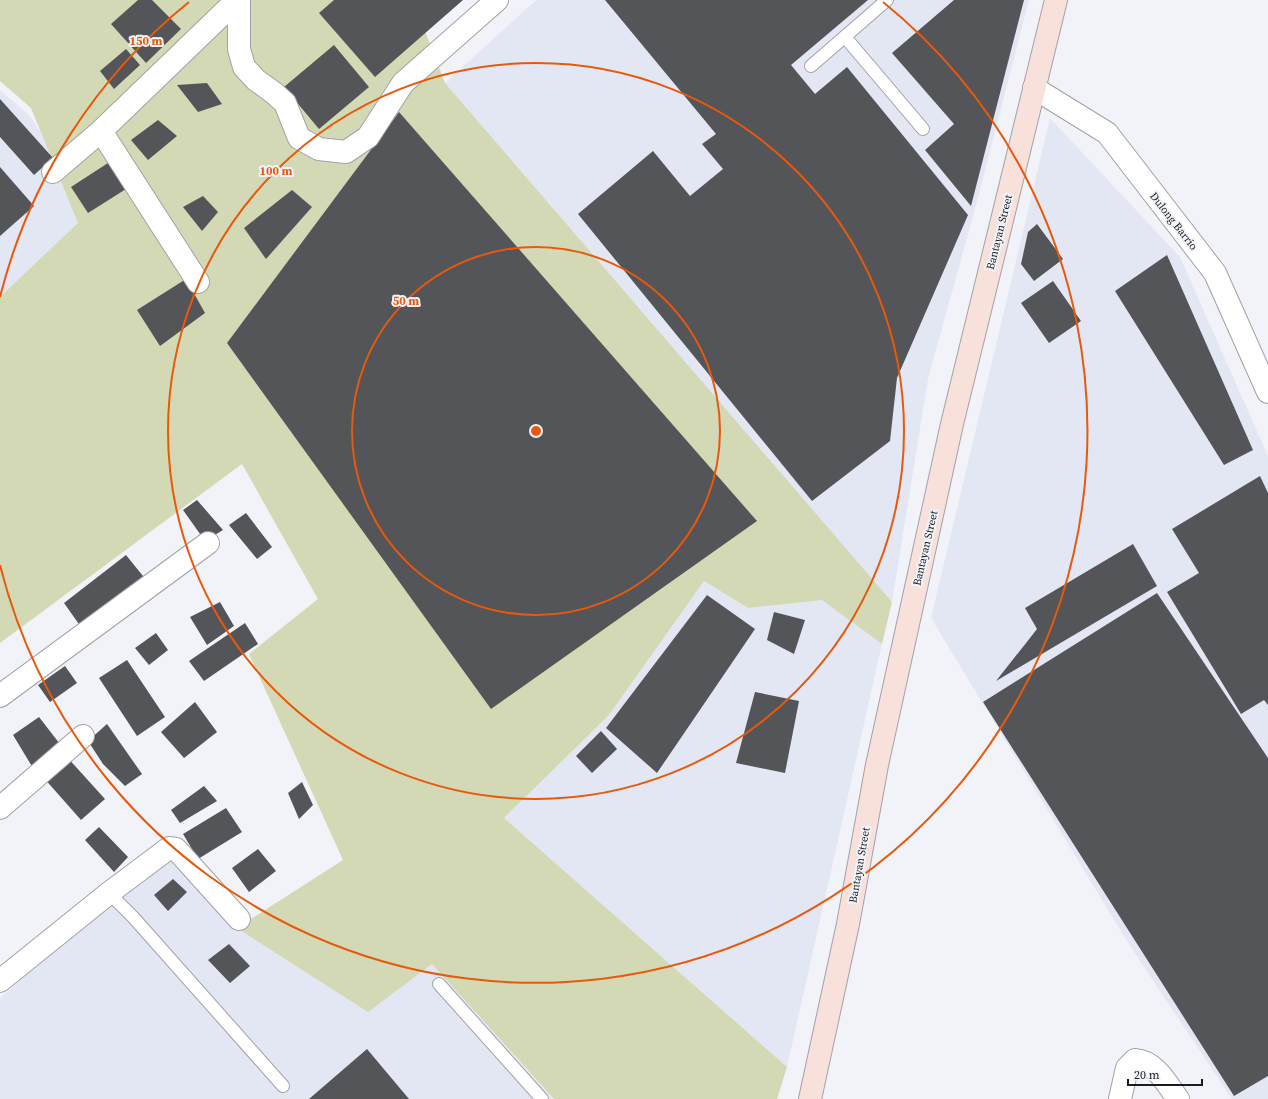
<svg xmlns="http://www.w3.org/2000/svg" width="1268" height="1099" viewBox="0 0 1268 1099" font-family="'Source Serif 4',serif">
  <rect width="100%" height="100%" fill="#f1f3f9"/>
  <path fill="#e3e7f4" d="M536 0H1029L978 198 928 379 892 602 802 510 445 83Z
    M0 90 30 116 95 215 0 302Z
    M1050 118 1180 257 1268 456V1099H1232L1130 946 931 618Z
    M704 581 748 608 822 599 882 644 787 1067 504 818 609 715Z
    M166 854 237 928 432 964 554 1099H0V998Z"/>
  <path fill="#d3d9b5" d="M0 0H413L445 83 892 602 882 644 822 600 748 608 704 581 609 715 504 818 787 1067 777 1099H554L432 964 368 1012 237 928 343 860 249 654 318 599 242 464 0 643V297L78 223 31 108 0 81Z"/>
  <path fill="#535559" d="M138 0H152L181 29 146 63 111 24Z
    M334 0H463L375 77 319 13Z
    M605 0H868L791 65 815 94 847 67 968 215 897 378 890 441 812 501 578 214 653 151 690 196 723 169 702 144 716 134Z
    M954 0H1024L971 206 925 150 954 124 892 53Z
    M334 45 369 87 319 129 284 87Z
    M126 49 140 65 114 89 100 71Z
    M207 83 222 104 198 112 177 85Z
    M0 99 53 158 34 175 0 137Z
    M399 112 757 521 491 709 227 343Z
    M158 120 177 136 148 160 131 140Z
    M108 163 126 189 88 213 71 187Z
    M0 167 34 206 0 236Z
    M292 190 312 207 266 259 244 228Z
    M203 196 218 212 202 231 183 207Z
    M1037 224 1063 259 1034 281 1021 264 1028 232Z
    M1167 255 1253 450 1224 465 1115 291Z
    M186 279 205 313 160 346 137 310Z
    M1053 281 1081 321 1049 343 1021 303Z
    M1260 476 1268 493V705L1264 700 1241 714 1167 592 1199 573 1172 529Z
    M197 500 223 530 205 541 183 510Z
    M246 513 272 547 257 559 229 525Z
    M1133 544 1157 586 996 681 1037 629 1025 608Z
    M126 555 147 581 81 627 64 603Z
    M1157 593 1268 758V1076L1234 1096 983 702Z
    M707 595 755 629 657 773 606 728Z
    M220 602 234 626 207 645 190 617Z
    M774 612 805 620 794 654 767 640Z
    M245 623 258 644 204 681 189 661Z
    M156 633 168 650 149 665 135 648Z
    M127 660 165 717 137 736 99 678Z
    M65 666 77 683 50 702 38 685Z
    M755 692 799 701 785 773 736 763Z
    M195 702 217 732 184 758 161 732Z
    M39 717 63 748 36 773 13 735Z
    M107 724 142 774 125 786 103 764 88 741Z
    M601 731 617 749 592 773 576 756Z
    M66 756 105 799 81 820 43 777Z
    M302 782 313 805 299 819 288 793Z
    M204 786 217 801 180 823 171 810Z
    M226 808 242 832 198 859 183 834Z
    M99 827 128 857 114 872 85 840Z
    M258 849 276 871 249 892 232 868Z
    M173 879 187 892 168 911 154 895Z
    M229 944 250 966 230 983 208 960Z
    M367 1049 409 1099H309Z"/>
  <g fill="none" stroke-linecap="round" stroke-linejoin="round">
    <defs>
      <path id="service" d="M845 37 923 129
        M811 66 887 0
        M109 893 133 917 283 1086
        M439 984 542 1099"/>
      <path id="minor" d="M239 0V49L244 67 256 80 274 93 285 103 299 138 319 149 346 152 368 137 403 83 497 0
        M1034 88 1107 133 1215 273 1268 392
        M101 131 198 282
        M53 172 101 131 237 0
        M0 696 208 543
        M0 808 83 736
        M0 981 109 893 169 848 176 849 239 919
        M1120 1099 1127 1068 1135 1060C1155 1061 1167 1084 1178 1099"/>
      <path id="secondary" d="M810 1099 848 924 877 765 952 424 1056 0"/>
    </defs>
    <use href="#service" stroke="#a1a2a8" stroke-width="14"/>
    <use href="#minor" stroke="#a1a2a8" stroke-width="24"/>
    <use href="#secondary" stroke="#a1a2a8" stroke-width="24"/>
    <use href="#service" stroke="#fff" stroke-width="12"/>
    <use href="#minor" stroke="#fff" stroke-width="22"/>
    <use href="#secondary" stroke="#f8e1db" stroke-width="22"/>
  </g>
  <g fill="none" stroke="#e8590c" stroke-width="2">
    <circle cx="536" cy="431" r="184"/>
    <circle cx="536" cy="431" r="368"/>
    <path d="M0 297A552 552 0 0 1 189 2M883 2A552 552 0 1 1 0 565"/>
  </g>
  <g text-anchor="middle" stroke-width="4" stroke-linejoin="round" paint-order="stroke">
    <g font-size="11" fill="#1b1c1e" stroke="#f1f3f9">
      <text transform="translate(1174 221) rotate(52)" y="4">Dulong Barrio</text>
      <text transform="translate(999 232) rotate(-76)" y="4">Bantayan Street</text>
      <text transform="translate(925 548) rotate(-77)" y="4">Bantayan Street</text>
      <text transform="translate(859 865) rotate(-80)" y="4">Bantayan Street</text>
    </g>
  </g>
  <circle cx="536" cy="431" r="6" fill="#e8590c" stroke="#f1f3f9" stroke-width="2"/>
  <g font-size="12" text-anchor="middle" font-weight="bold" fill="#e8590c" stroke="#f1f3f9" stroke-width="4" stroke-linejoin="round" paint-order="stroke">
    <text x="146" y="45">150 m</text>
    <text x="276" y="175">100 m</text>
    <text x="406" y="305">50 m</text>
  </g>
  <path d="M1128 1079v6h74v-6" fill="none" stroke="#1b1c1e" stroke-width="2"/>
  <text x="1134" y="1079" font-size="12" fill="#1b1c1e" stroke="#f1f3f9" stroke-width="3" paint-order="stroke">20 m</text>
</svg>
